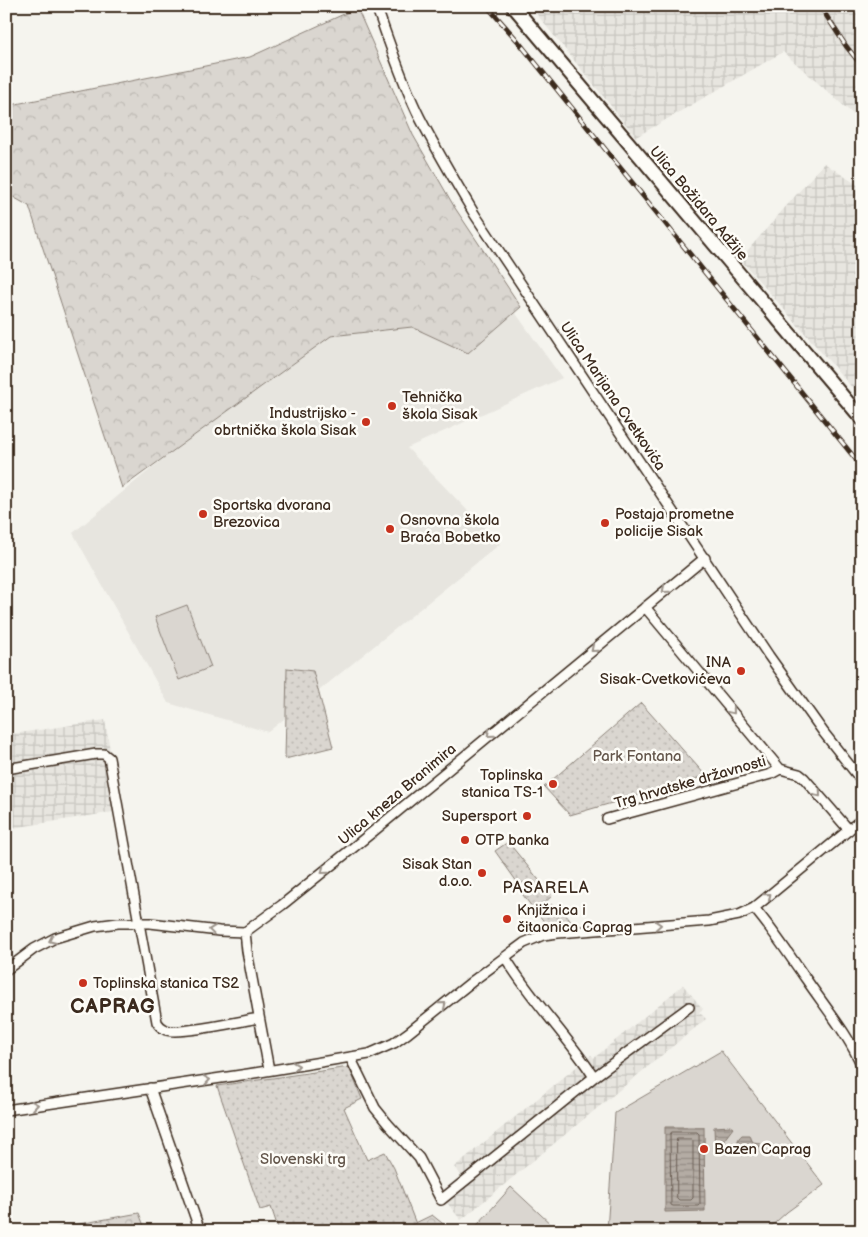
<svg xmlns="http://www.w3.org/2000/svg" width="868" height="1237" viewBox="0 0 868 1237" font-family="'Balsamiq Sans',sans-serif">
  <defs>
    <pattern id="industrial-grid" width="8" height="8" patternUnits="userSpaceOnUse" patternTransform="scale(1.25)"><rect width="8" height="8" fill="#e7e5df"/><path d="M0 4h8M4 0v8" fill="none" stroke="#c7c5bf"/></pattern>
    <pattern id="grass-dots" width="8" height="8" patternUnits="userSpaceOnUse" patternTransform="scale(1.25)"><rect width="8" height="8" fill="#dad6d0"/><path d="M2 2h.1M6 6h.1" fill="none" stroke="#bcb8b2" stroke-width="1.8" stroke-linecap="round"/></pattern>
    <pattern id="forest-crowns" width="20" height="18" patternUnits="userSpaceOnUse" patternTransform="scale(1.25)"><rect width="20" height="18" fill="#dad6d0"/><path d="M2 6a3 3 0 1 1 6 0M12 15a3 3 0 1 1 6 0" fill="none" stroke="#bcb8b2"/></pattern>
    <pattern id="water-rules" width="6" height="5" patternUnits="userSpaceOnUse" patternTransform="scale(1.25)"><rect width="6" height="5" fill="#b4aca4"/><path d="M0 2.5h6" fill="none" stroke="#948c85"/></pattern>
  </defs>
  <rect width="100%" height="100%" fill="#f5f4ee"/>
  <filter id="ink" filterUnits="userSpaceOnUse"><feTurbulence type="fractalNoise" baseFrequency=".02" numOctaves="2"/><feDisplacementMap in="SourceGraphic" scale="10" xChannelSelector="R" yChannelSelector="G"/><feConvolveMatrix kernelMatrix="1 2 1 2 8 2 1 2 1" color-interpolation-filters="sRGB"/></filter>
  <g filter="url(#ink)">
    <path fill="#e7e5df" d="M512 308 562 378 407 448 500 544 268 732 168 703 73 533 323 327Z"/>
    <path fill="url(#industrial-grid)" d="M530 6H862V122L783 52 636 137Z
      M824 163 862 188V399L740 259Z
      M105 720 120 811 6 829V735Z
      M683 985 703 1009 699 1012 706 1019 461 1220 443 1198 465 1180 454 1167 591 1055 594 1058Z"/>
    <path fill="url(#grass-dots)" stroke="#8a8077" d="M287 668 313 671 333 747 285 759Z
      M641 703 706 776 570 815 544 787Z
      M508 842 552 896 535 911 520 891 522 889 495 851Z
      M551 904 555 909 559 906 572 923 546 924 538 914Z
      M349 1067 362 1099 344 1108 367 1160 385 1152 394 1168 416 1224 399 1231H279L271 1207 260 1210 217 1086Z"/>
    <path fill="url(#forest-crowns)" stroke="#8a8077" d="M357 8 413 135 455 208 521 307 468 353 412 327 331 336 122 488 29 206 6 193V106L250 57Z
      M139 1213 146 1231H41Z
      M432 1215 452 1231H399Z"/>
    <path fill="#dad6d0" stroke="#8a8077" d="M187 605 211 667 179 680 155 617Z
      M721 1051 824 1185 787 1212 766 1231H607L615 1113Z
      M511 1187 554 1227 551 1231H472Z"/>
    <path fill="url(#water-rules)" stroke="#84786e" d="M730 1126 733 1128 724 1140 727 1150 725 1153H715L714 1127Z
      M665 1127H704L705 1211 665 1212Z
      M742 1135H749L753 1142 759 1143 761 1148 759 1153 754 1154 748 1149H741C736 1144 737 1139 742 1135Z"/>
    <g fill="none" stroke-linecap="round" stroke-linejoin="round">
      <path stroke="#6b5e54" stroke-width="1" d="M672 1132H697L699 1134 700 1204 698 1206H673L671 1205 670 1135Z
        M677 1139H691L693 1141V1198L691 1200H679L677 1198Z"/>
      <defs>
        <path id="street" d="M376 6C390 44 402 82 420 118 437 151 456 183 475 215L769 656 824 733 862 781
          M645 607 780 769 799 774 804 778 849 830
          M6 769 96 754H104L109 758 157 1022C159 1026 162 1028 166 1030 179 1035 242 1021 259 1018
          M607 819 771 774 780 769
          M754 908C773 930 789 955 806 979 825 1007 848 1034 862 1066
          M245 932 247 951 269 1070
          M505 957C531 1000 567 1035 594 1077
          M6 970 34 949 55 938 95 926 118 923H150L219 931 245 932 282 905 375 830 705 558
          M350 1057 375 1108 388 1124 419 1158 441 1200 594 1077 689 1007
          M150 1088 200 1231
          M6 1110 248 1074 369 1054 394 1043 408 1033 474 980 524 943 543 935 558 933 709 921 739 915 754 908 862 819"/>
        <path id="secondary" d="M513 6 862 419"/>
      </defs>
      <use href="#street" stroke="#3b2a1e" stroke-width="12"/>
      <use href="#secondary" stroke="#3b2a1e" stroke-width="16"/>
      <use href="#street" stroke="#fdfcf7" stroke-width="9"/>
      <use href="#secondary" stroke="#fdfcf7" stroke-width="12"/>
      <defs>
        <path id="rail" d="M487 6 517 40 862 467
          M820 6 846 46 862 66"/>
      </defs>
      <use href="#rail" stroke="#3b2a1e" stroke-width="5"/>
      <use href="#rail" stroke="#fdfcf7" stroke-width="3" stroke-dasharray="9" stroke-linecap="butt"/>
    </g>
    <defs><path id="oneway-chevron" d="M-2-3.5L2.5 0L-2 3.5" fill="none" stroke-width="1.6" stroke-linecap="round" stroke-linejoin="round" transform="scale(1.25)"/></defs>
    <g stroke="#9c938a">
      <use href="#oneway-chevron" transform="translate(665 590) rotate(140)"/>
      <use href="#oneway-chevron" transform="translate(594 649) rotate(140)"/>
      <use href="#oneway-chevron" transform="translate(732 711) rotate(50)"/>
      <use href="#oneway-chevron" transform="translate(490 734) rotate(141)"/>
      <use href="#oneway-chevron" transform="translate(818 794) rotate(50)"/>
      <use href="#oneway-chevron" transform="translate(324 871) rotate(141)"/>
      <use href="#oneway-chevron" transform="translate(768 896) rotate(-40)"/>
      <use href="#oneway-chevron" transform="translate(658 925) rotate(-4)"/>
      <use href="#oneway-chevron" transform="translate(212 930) rotate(-173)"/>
      <use href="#oneway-chevron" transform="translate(52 940) rotate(155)"/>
      <use href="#oneway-chevron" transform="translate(443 1005) rotate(-39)"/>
      <use href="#oneway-chevron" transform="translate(296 1066) rotate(-9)"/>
      <use href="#oneway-chevron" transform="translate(207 1080) rotate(-9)"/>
      <use href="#oneway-chevron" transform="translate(35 1105) rotate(-8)"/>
    </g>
  </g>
  <g fill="#c8321e" stroke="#fdfcf7" stroke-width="2">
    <circle cx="392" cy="406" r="5"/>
    <circle cx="366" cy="422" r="5"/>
    <circle cx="203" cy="514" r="5"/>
    <circle cx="605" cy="523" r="5"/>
    <circle cx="390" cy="529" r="5"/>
    <circle cx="741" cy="671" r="5"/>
    <circle cx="553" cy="784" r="5"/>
    <circle cx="527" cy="816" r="5"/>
    <circle cx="465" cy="840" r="5"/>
    <circle cx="482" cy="873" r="5"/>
    <circle cx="507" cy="919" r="5"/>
    <circle cx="83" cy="983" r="5"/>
    <circle cx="704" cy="1149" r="5"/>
  </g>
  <g text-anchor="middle" stroke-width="5" stroke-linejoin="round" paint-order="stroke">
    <g font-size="15" fill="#3b2a1e" stroke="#fdfcf7">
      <text transform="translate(699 203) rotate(50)" y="5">Ulica Božidara Adžije</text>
      <text transform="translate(613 396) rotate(56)" y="5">Ulica Marijana Cvetkovića</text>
      <text transform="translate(690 782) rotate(-16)" y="5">Trg hrvatske državnosti</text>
      <text transform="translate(397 794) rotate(-40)" y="5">Ulica kneza Branimira</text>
    </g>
    <g font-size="15" fill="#3b2a1e" stroke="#fdfcf7" text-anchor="start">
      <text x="402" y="402">Tehnička<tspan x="402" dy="17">škola Sisak</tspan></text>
      <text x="356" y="418" text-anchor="end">Industrijsko -<tspan x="356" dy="17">obrtnička škola Sisak</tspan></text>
      <text x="213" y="510">Sportska dvorana<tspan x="213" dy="17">Brezovica</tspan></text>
      <text x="615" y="519">Postaja prometne<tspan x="615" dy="17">policije Sisak</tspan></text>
      <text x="400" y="525">Osnovna škola<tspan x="400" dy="17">Braća Bobetko</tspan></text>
      <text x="731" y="667" text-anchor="end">INA<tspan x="731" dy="17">Sisak-Cvetkovićeva</tspan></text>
      <text x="543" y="780" text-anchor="end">Toplinska<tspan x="543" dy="17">stanica TS-1</tspan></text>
      <text x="517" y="821" text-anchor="end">Supersport</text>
      <text x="475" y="845">OTP banka</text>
      <text x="472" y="869" text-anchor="end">Sisak Stan<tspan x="472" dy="17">d.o.o.</tspan></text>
      <text x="517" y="915">Knjižnica i<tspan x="517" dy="17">čitaonica Caprag</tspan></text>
      <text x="93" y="988">Toplinska stanica TS2</text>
      <text x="714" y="1154">Bazen Caprag</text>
    </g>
    <g font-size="15" fill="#63554a" stroke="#fdfcf7">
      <text x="637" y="761">Park Fontana</text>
      <text x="303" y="1164">Slovenski trg</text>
    </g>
    <g font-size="16" letter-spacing="1" fill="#3b2a1e" stroke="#fdfcf7">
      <text x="546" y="893">PASARELA</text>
    </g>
    <g font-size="20" font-weight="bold" letter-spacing="1" fill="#3b2a1e" stroke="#fdfcf7">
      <text x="113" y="1013">CAPRAG</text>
    </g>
  </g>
  <rect width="868" height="1237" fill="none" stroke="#fdfcf7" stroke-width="25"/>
  <rect x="12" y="12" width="843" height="1212" fill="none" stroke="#3b2a1e" stroke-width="2" filter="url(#ink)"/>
</svg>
